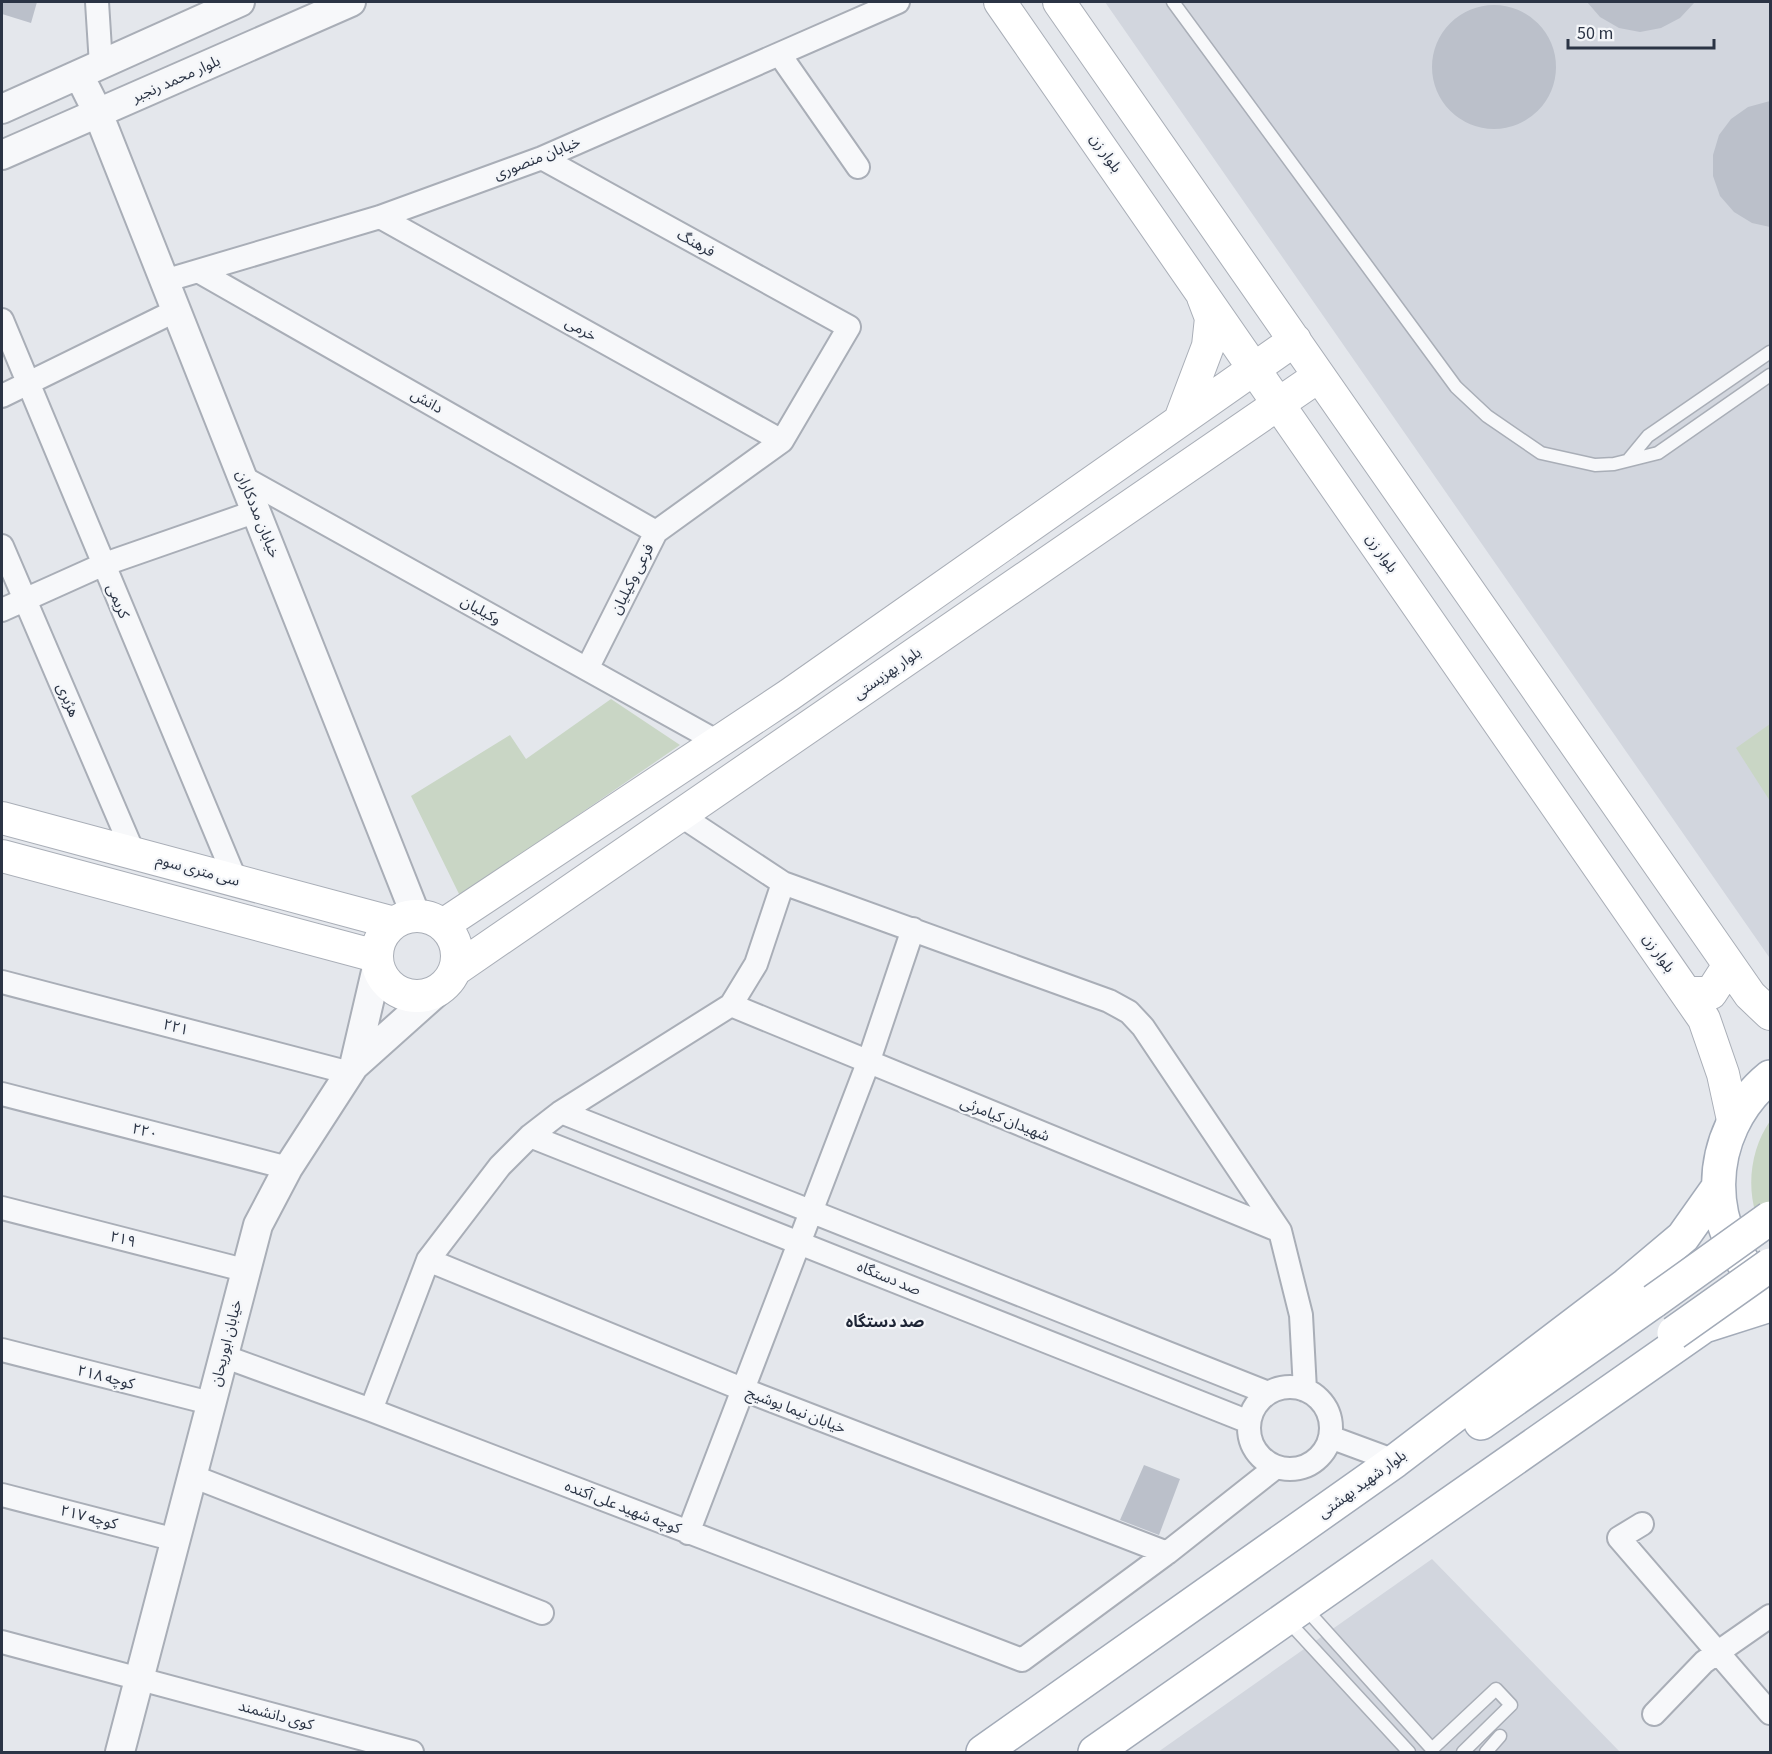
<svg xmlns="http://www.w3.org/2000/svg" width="1772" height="1754" viewBox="0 0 1772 1754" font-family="'Source Sans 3','Noto Sans Arabic',sans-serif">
  <rect width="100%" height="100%" fill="#e4e7ec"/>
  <path fill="#d2d6de" d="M1105 2H1770V957H1769Z
    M1432 1559 1620 1752H1158Z"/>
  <path fill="#c9d6c5" d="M611 699 680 745 460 896 411 796 510 735 526 759Z
    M1770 724V801L1736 748Z
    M1770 1121V1242C1744 1207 1746 1156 1770 1121Z"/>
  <path fill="#bbc0ca" d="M2 2H37L31 23 2 14Z
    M1587 2H1695L1680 18 1661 28 1640 32 1619 28 1600 17Z
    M1432 67a62 62 0 1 1 124 0a62 62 0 1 1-124 0Z
    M1770 101V227L1752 223 1734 212 1720 196 1713 176V155L1719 135 1731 119 1748 107Z
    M1144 1465 1180 1479 1159 1535 1120 1520Z"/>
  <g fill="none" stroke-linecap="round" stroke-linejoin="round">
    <defs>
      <path id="service" d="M1173 2 1456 387 1487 416 1541 453 1595 465 1614 464 1658 453 1770 375
        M1629 459 1648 436 1770 352
        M1305 1608 1432 1749 1496 1689 1511 1705 1463 1752
        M1287 1620 1409 1752
        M1486 1752 1500 1736"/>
      <path id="minor" d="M97 2 101 65
        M780 55 858 167
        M542 158 849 327 782 441 656 532 587 669
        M380 217 782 441
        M198 271 656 532
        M164 281 380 217 542 158 898 2
        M2 320 236 881
        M2 396 175 311
        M244 478 718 742
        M2 546 134 854
        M2 610 102 565 257 511
        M783 883 1109 1001 1129 1012 1143 1027 1280 1231 1301 1315 1305 1390
        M2 982 350 1073
        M731 1005 1280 1231
        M2 1094 288 1168
        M561 1112 1268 1393
        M530 1136 1249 1422
        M2 1208 244 1270
        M428 1260 742 1389 1167 1553
        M2 1350 210 1403
        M223 1356 371 1410 1022 1660 1167 1553 1276 1467
        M1249 1428a41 41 0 1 1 82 0a41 41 0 1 1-82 0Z
        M371 1410 428 1260 500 1166 530 1136 561 1112 731 1005 756 964 783 883 680 815
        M1330 1437 1395 1461
        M192 1476 542 1613
        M2 1495 176 1540
        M1642 1524 1619 1538 1770 1713
        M688 1533 868 1063 913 929
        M2 1642 412 1752
        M1654 1714 1704 1662 1770 1616"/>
      <path id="tertiary" d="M79 75 98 113 416 916
        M2 109 240 2
        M2 155 351 2
        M354 1066 378 963
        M120 1752 258 1225 288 1168 354 1066 439 990"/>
      <path id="secondary" d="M1000 2 1704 1019 1723 1074 1733 1120
        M1059 2 1750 995 1770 1014
        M1180 420 1208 346 1211 318 1203 297
        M2 818 394 923
        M2 856 376 956
        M377 956a40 40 0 1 1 80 0a40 40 0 1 1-80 0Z
        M443 925 789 695 1295 340
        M455 970 1319 376
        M1686 993H1711L1729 965"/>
      <path id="primary" d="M1770 1077C1703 1132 1700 1236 1770 1290
        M1481 1423 1654 1301
        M983 1752 1395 1461 1626 1285 1683 1237 1717 1189
        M1095 1752 1704 1326 1770 1305"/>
    </defs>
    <use href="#service" stroke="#a9aeb7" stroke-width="15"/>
    <use href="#minor" stroke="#a9aeb7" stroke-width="26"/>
    <use href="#tertiary" stroke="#a9aeb7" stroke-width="32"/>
    <use href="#secondary" stroke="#a9aeb7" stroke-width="34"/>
    <use href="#primary" stroke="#a3abb8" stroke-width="36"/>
    <use href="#service" stroke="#f7f8fa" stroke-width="12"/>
    <use href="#minor" stroke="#f7f8fa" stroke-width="22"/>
    <use href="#tertiary" stroke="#f7f8fa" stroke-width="28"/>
    <use href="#secondary" stroke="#fff" stroke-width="32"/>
    <use href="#primary" stroke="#fff" stroke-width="33"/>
    <defs>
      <path id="primary-bridge" d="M1654 1301 1770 1218
        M1674 1333 1770 1265"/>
    </defs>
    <use href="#primary-bridge" stroke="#a3abb8" stroke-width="36" stroke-linecap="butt"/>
    <use href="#primary-bridge" stroke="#fff" stroke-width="33"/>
  </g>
  <g text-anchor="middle" stroke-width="4.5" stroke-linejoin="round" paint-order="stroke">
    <g font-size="15" fill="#2b3445" stroke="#f4f6f9">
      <text transform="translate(176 79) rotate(-24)" y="5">بلوار محمد رنجبر</text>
      <text transform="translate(1106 153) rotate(55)" y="5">بلوار زن</text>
      <text transform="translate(537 158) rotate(-22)" y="5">خیابان منصوری</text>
      <text transform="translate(696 243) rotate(29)" y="5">فرهنگ</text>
      <text transform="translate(581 329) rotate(29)" y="5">خرمی</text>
      <text transform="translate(427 401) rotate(30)" y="5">دانش</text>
      <text transform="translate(258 514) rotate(68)" y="5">خیابان مددکاران</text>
      <text transform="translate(1382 553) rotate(55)" y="5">بلوار زن</text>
      <text transform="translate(632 579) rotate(-63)" y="5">فرعی وکیلیان</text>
      <text transform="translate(118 601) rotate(67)" y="5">کریمی</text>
      <text transform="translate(481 610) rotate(29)" y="5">وکیلیان</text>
      <text transform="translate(887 673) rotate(-35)" y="5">بلوار بهزیستی</text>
      <text transform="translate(68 700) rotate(67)" y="5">هژبری</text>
      <text transform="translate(198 870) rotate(15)" y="5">سی متری سوم</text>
      <text transform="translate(1659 953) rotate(55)" y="5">بلوار زن</text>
      <text transform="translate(176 1027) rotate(15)" y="5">۲۲۱</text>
      <text transform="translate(1005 1119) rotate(22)" y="5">شهیدان کیامرثی</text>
      <text transform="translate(145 1131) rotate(14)" y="5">۲۲۰</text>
      <text transform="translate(123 1239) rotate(14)" y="5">۲۱۹</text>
      <text transform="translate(889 1278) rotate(22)" y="5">صد دستگاه</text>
      <text transform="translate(226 1343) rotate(-76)" y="5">خیابان ابوریحان</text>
      <text transform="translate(106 1377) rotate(14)" y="5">کوچه ۲۱۸</text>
      <text transform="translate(796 1410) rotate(21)" y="5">خیابان نیما یوشیج</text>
      <text transform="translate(1362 1484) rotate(-36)" y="5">بلوار شهید بهشتی</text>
      <text transform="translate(623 1507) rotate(21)" y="5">کوچه شهید علی آکنده</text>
      <text transform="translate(89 1517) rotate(14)" y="5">کوچه ۲۱۷</text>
      <text transform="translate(276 1715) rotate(15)" y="5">کوی دانشمند</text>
    </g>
    <g font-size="16" font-weight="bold" fill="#1d2536" stroke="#f4f6f9">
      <text x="885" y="1327">صد دستگاه</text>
    </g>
  </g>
  <rect width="1772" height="1754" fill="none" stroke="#2b3445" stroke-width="6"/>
  <path d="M1568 39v9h146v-9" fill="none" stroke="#2b3445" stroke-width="3"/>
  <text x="1577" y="39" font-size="18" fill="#2b3445" stroke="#f4f6f9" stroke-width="4.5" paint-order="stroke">50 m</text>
</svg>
